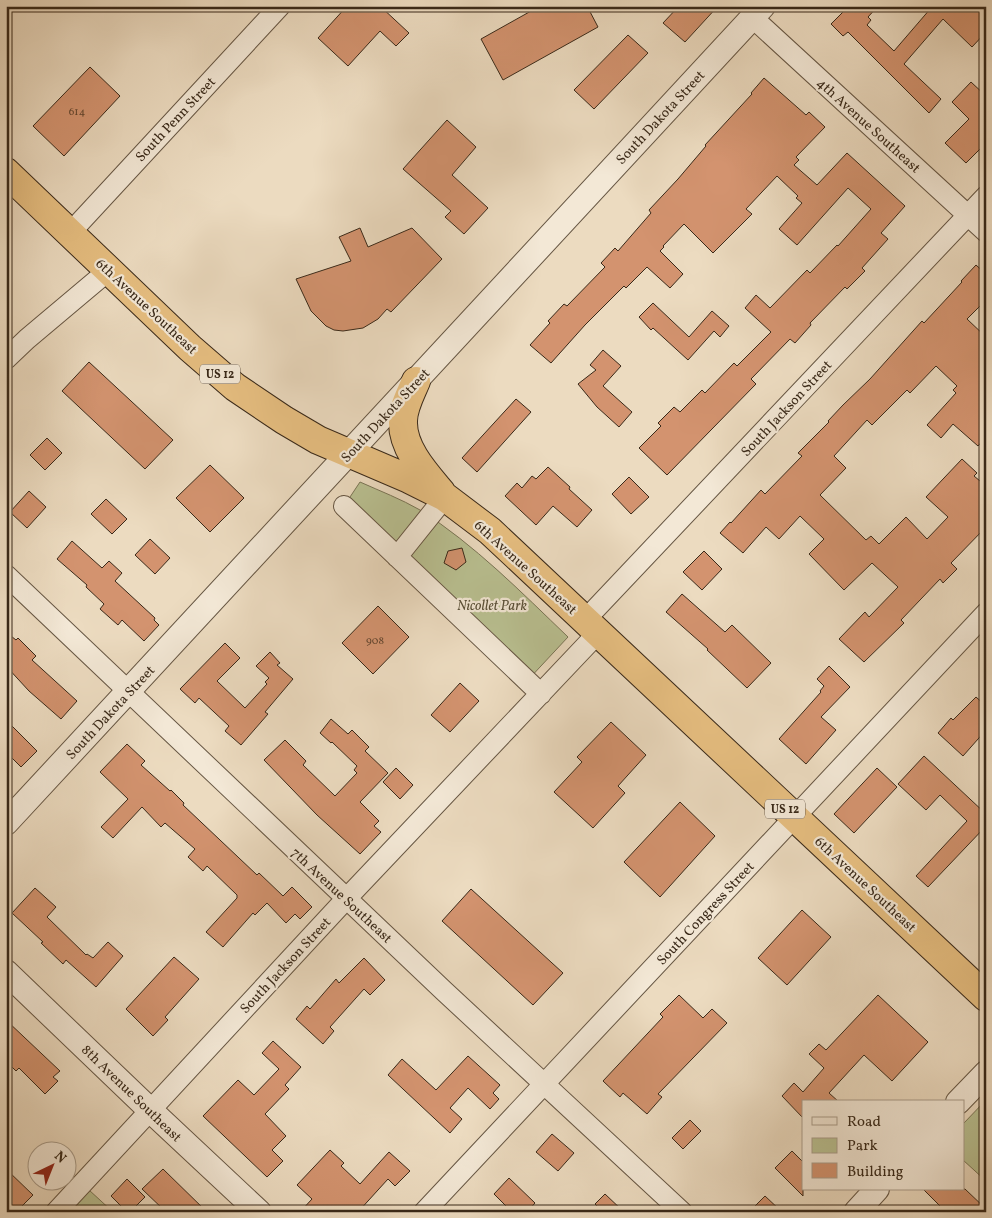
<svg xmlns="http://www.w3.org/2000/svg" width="992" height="1218" viewBox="0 0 992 1218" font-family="Vollkorn,serif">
  <rect width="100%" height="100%" fill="#ecdbc0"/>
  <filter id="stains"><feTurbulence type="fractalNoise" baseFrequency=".004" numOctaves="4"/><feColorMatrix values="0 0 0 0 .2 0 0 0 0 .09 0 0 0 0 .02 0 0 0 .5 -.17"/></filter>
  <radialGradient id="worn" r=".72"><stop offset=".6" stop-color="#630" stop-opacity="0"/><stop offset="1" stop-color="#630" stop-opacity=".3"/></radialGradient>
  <path fill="#b9c091" stroke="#797455" d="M360 482C380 491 401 499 420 510 475 545 521 592 568 637L527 681 344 506Z
    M986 1100V1181L963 1160V1124Z
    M89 1190 113 1212H69Z"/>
  <path fill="#d3936f" stroke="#392919" d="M347 6H380L409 33 396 46 380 31 348 66 318 38Z
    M540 6H587L598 27 503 80 481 39Z
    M679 6H718L685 42 663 23Z
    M849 6H878L868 17 871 20 867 25 894 51 931 8 929 6H986V32L972 47 943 19 904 64 941 99 929 113 848 32 843 36 831 24Z
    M628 35 648 53 594 109 574 90Z
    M90 67 120 96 64 156 33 126Z
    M764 78 806 115 809 112 825 127 796 157 799 160 794 165 817 185 847 153 905 206 881 233 888 239 862 268 865 271 847 289 845 287 810 323 811 325 795 343 790 339 751 379 756 384 667 475 639 448 661 426 658 423 674 407 680 412 702 390 705 393 734 363 737 366 771 332 745 308 756 295 770 308 807 270 810 273 837 245 838 246 871 209 848 188 797 245 779 229 802 203 796 198 798 196 777 176 746 209 752 214 713 253 684 224 663 246 664 247 660 251 683 274 670 288 647 267 626 288 624 286 585 325 551 363 530 345 550 323 548 321 564 304 567 306 605 267 601 263 615 248 618 251 651 213 649 210 678 179 706 146 705 145 752 94 751 93Z
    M971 82 986 96V143L966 163 945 143 969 119 952 102Z
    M447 120 476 147 452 175 488 208 464 234 445 217 451 211 403 169Z
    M360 228 368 247 412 228 442 259 391 312 387 309 378 319 363 328 343 331 334 330 326 326 311 311 296 279 351 261 339 237Z
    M976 265 986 274V300L967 319 986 337V437L978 446 953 424 941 438 927 425 956 393 953 390 957 386 936 366 910 393 907 390 872 425 867 420 834 456 846 468 820 495 866 540 871 536 879 544 906 517 927 539 948 517 926 497 962 459 977 473 974 476 986 486V527L951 563 957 569 943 583 940 579 901 620 904 623 864 662 839 639 865 612 869 617 898 587 872 563 844 590 809 554 824 539 800 516 779 539 766 527 743 553 720 533 730 522 731 523 761 490 765 494 802 456 798 453 829 422 828 421 843 405 870 379 922 321 924 323 962 282 961 281Z
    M653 303 689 337 712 311 729 326 720 337 714 331 688 360 653 328 651 330 639 317Z
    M603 350 621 366 603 386 632 412 619 427 597 407 578 384 596 370 590 365Z
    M89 362 173 440 145 469 62 391Z
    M516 399 531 412 477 472 462 458Z
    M47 438 62 453 45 470 30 455Z
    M210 465 244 498 210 532 176 498Z
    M548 467 570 487 569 489 592 510 577 527 553 506 536 525 505 496 517 483 522 488 532 476 536 479Z
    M629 477 649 497 631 514 612 494Z
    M29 491 46 507 27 528 10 512Z
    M106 499 127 519 112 534 91 514Z
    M150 539 170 558 155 574 135 555Z
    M72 541 102 568 109 561 122 573 115 581 155 618 154 620 159 625 144 641 122 620 118 625 100 609 104 604 86 587 87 585 57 559Z
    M462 548 466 562 456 570 444 563 448 551Z
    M704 551 722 569 702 590 683 572Z
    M682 594 725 632 732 625 771 663 747 688 707 650 708 649 666 612Z
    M378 606 409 637 373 674 342 643Z
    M6 632 16 640 18 638 36 656 32 660 77 701 61 719 29 691 6 666Z
    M225 643 240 658 217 681 245 708 267 684 265 682 269 678 256 666 270 652 280 663 277 665 293 679 265 712 268 714 241 745 225 731 229 726 199 698 195 703 180 689Z
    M829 666 850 687 821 717 836 730 806 764 779 739 821 692 820 691 824 686 817 679Z
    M460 683 479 701 450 732 431 715Z
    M976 697 986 706V730L963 756 938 733 951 718 953 720Z
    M331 719 348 734 352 730 369 747 365 751 388 773 360 802 379 821 374 826 381 832 360 854 317 815 264 760 285 740 306 761 303 765 335 796 357 773 354 770 357 766 332 742 331 743 320 733Z
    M6 720 37 751 21 767 6 752Z
    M611 722 646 755 618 786 625 793 593 828 554 792 582 762 577 757Z
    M127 744 145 761 141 765 170 791 171 790 184 803 183 805 257 875 259 873 283 896 292 887 312 907 300 919 295 914 286 923 267 903 255 915 253 913 223 947 206 932 237 898V895L207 866 203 871 188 857 195 849 165 823 161 827 142 807 113 838 101 827 128 799 100 772Z
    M924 756 986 814V826L928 887 916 876 967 821 940 795 926 810 898 784Z
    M396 768 413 785 400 799 383 782Z
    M877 768 897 787 854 833 834 814Z
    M680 802 715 836 660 897 624 862Z
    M35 888 56 907 47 917 86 955 87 954 93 958 108 942 123 956 96 987 66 960 63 964 41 943 43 942 12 913Z
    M471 889 563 973 533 1005 442 921Z
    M802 910 831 937 787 985 758 958Z
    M174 957 199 979 165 1017 168 1020 153 1036 126 1009Z
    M364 958 385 980 370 995 364 989 330 1027 334 1031 323 1044 296 1019 307 1006 310 1009 336 979 339 983Z
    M679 995 703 1018 712 1009 727 1023 658 1094 662 1097 647 1114 623 1093 620 1097 603 1081 663 1017 660 1014Z
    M878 995 928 1042 892 1081 864 1055 829 1093 839 1102H803V1118L782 1096 794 1083 803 1092 824 1068 809 1054 819 1044 826 1050Z
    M6 1020 60 1071 53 1077 58 1081 45 1094 19 1068 16 1071 6 1061Z
    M273 1041 301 1067 285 1085 289 1089 265 1114 286 1136 272 1150 283 1161 267 1177 203 1116 238 1080 254 1095 279 1069 262 1053Z
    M468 1056 500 1085 493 1093 499 1099 490 1109 468 1088 450 1108 462 1119 450 1133 388 1075 402 1059 436 1090Z
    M690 1120 701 1131 683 1149 672 1138Z
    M552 1134 574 1153 558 1171 536 1152Z
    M330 1150 344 1163 341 1166 360 1184 389 1152 410 1171 395 1186 388 1179 358 1212H300L312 1199 297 1185Z
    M792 1151 803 1162V1196L775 1168Z
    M6 1169 33 1195 16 1212H6Z
    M163 1169 207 1212H166L142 1189Z
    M509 1178 535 1203 527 1212H512L494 1194Z
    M127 1179 145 1197 130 1212H127L111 1196Z
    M923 1189H965L986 1209V1212H946Z
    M605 1194 624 1212H603L595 1204Z
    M765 1196 782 1212H749Z"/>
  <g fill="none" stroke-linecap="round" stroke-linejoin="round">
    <defs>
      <path id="minor" d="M753 18 986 232
        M70 233 280 6
        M6 359 27 339 109 270
        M344 506 541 694
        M397 557 445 497
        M6 575 444 991 682 1212
        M585 620 986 196
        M56 1212 346 899 598 633
        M424 1212 986 613"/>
      <path id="tertiary" d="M6 823 763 6
        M6 972 150 1110 259 1212
        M958 1102 986 1073
        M856 1212 877 1189"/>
      <path id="trunk" d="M6 172 190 348 235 387 284 420 318 440 409 479 445 497 490 531 986 997
        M416 381C411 393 403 407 403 421 402 448 425 473 441 492"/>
    </defs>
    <use href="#minor" stroke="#665643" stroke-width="22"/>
    <use href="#tertiary" stroke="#665643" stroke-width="26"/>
    <use href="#trunk" stroke="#392919" stroke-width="30"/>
    <use href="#minor" stroke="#f3e8d6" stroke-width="20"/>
    <use href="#tertiary" stroke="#f3e8d6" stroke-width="24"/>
    <use href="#trunk" stroke="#e6be80" stroke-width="28"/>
  </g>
  <g text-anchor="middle" stroke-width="4.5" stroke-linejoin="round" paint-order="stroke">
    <g font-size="11" fill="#60442e">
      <text x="77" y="115">614</text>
      <text x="375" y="644">908</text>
    </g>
    <g fill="#f3e8d6" stroke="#716252" stroke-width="1">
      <rect x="200" y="364.5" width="40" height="19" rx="4"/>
      <rect x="765" y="799.5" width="40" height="19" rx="4"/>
    </g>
    <g font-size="12" font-weight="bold" fill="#392919">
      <text x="220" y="378">US 12</text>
      <text x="785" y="813">US 12</text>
    </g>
    <g font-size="14" fill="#392919" stroke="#f3e8d6">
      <text transform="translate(660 117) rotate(-47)" y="5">South Dakota Street</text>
      <text transform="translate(175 119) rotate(-47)" y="5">South Penn Street</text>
      <text transform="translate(869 125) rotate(42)" y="5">4th Avenue Southeast</text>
      <text transform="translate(147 306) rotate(43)" y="5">6th Avenue Southeast</text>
      <text transform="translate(786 408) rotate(-47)" y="5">South Jackson Street</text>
      <text transform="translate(385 415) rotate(-47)" y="5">South Dakota Street</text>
      <text transform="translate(526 567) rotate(42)" y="5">6th Avenue Southeast</text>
      <text transform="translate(110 712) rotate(-47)" y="5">South Dakota Street</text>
      <text transform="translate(866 884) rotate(43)" y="5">6th Avenue Southeast</text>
      <text transform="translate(342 895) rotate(43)" y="5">7th Avenue Southeast</text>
      <text transform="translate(705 913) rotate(-47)" y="5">South Congress Street</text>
      <text transform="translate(285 965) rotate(-47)" y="5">South Jackson Street</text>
      <text transform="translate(132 1093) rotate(44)" y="5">8th Avenue Southeast</text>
    </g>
    <g font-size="14" font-style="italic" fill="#594f37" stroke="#f3e8d6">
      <text x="492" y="610">Nicollet Park</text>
    </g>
  </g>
  <rect width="992" height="1218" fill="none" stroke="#ecdbc0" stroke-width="25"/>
  <rect x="8" y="8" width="977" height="1203" fill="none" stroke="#392919" stroke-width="2.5"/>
  <rect x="12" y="12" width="967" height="1193" fill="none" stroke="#392919"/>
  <rect x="802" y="1100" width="162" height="90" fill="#f3e8d6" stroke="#a99c8a"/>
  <rect x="812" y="1117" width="25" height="8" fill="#f3e8d6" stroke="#a99c8a"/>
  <text x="847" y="1126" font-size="15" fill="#392919">Road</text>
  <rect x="812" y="1138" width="25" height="15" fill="#b9c091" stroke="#a99c8a"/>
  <text x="847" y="1150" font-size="15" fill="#392919">Park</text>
  <rect x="812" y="1163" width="25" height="15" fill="#d3936f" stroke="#a99c8a"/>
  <text x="847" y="1176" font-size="15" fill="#392919">Building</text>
  <g transform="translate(52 1166) rotate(43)"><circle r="24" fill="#f3e8d6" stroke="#a99c8a"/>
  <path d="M0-4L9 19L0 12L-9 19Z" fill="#8f2418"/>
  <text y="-8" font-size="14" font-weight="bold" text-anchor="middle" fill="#392919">N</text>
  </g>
  <rect width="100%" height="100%" filter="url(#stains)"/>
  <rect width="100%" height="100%" fill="url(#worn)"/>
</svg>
